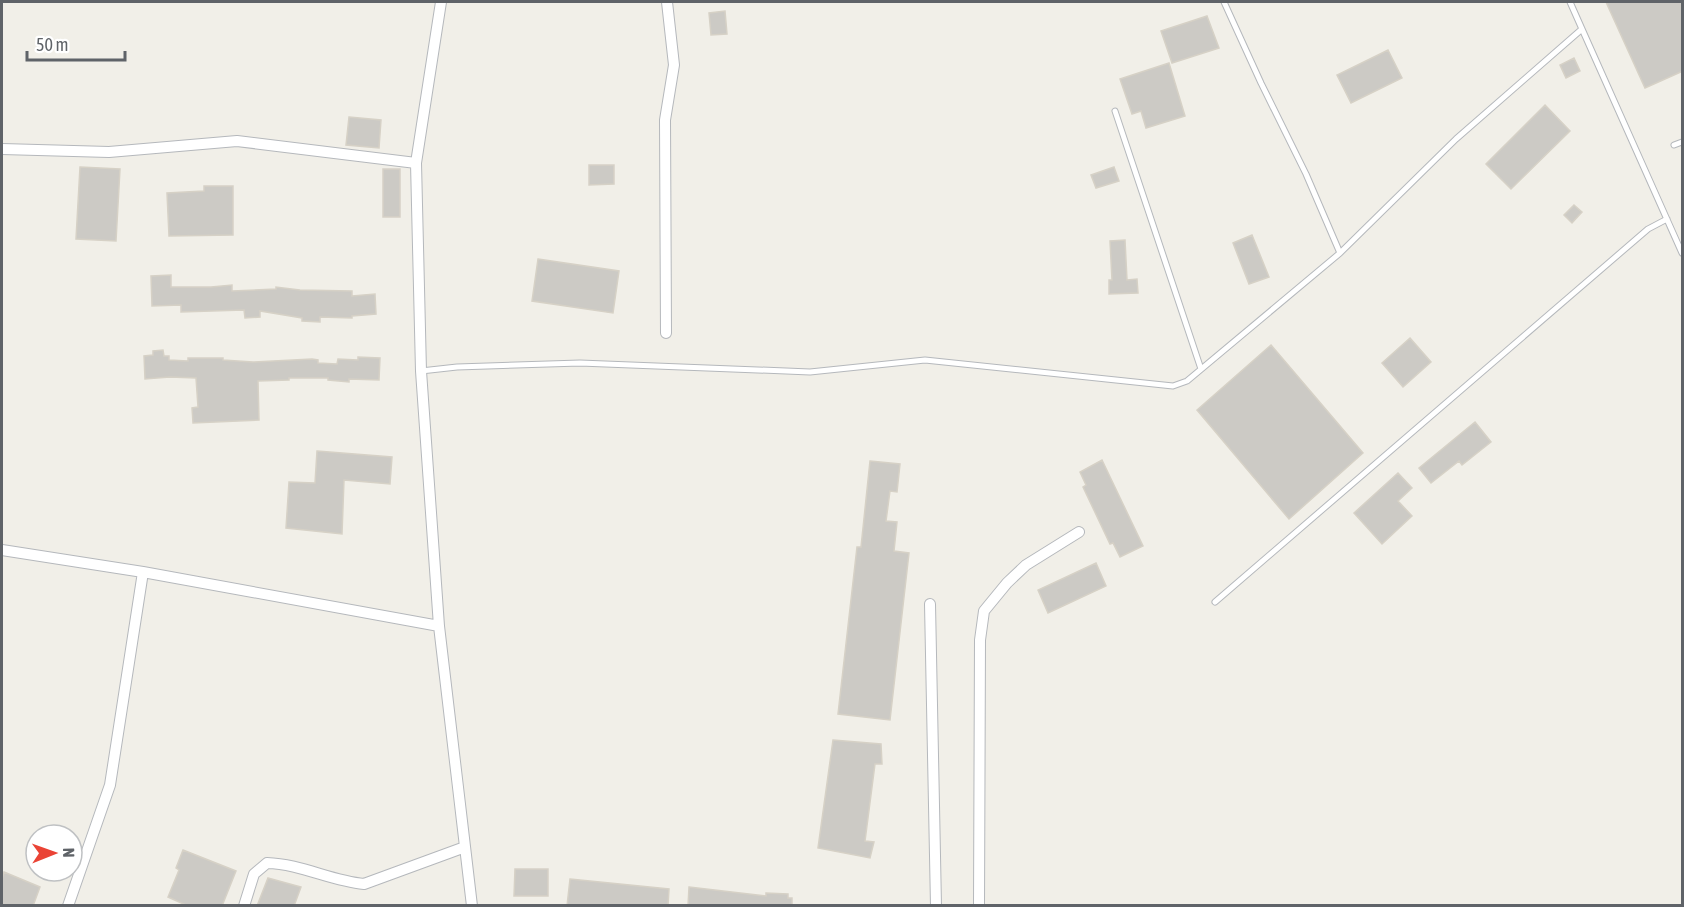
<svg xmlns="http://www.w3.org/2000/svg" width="1684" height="907" viewBox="0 0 1684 907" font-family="'Asap Condensed',sans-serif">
  <rect width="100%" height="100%" fill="#f1efe8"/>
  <path fill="#cccac5" stroke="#d6d1c6" stroke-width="1.5" d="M1606 2H1683V71L1645 88Z
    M725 11 727 34 711 35 709 13Z
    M1207 16 1219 48 1172 63 1161 31Z
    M1388 50 1402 78 1351 103 1337 75Z
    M1574 58 1580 71 1566 78 1560 65Z
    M1169 63 1185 116 1146 128 1141 111 1132 114 1120 79Z
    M1545 105 1570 131 1511 189 1486 164Z
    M349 117 381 120 379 148 346 145Z
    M589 165H614V184L589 185Z
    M80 167 120 169 116 241 76 239Z
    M1114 167 1119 181 1096 188 1091 175Z
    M383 169H400V217H383Z
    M204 186H233V235L169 236 167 193 204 191Z
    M1574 205 1582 212 1572 223 1564 215Z
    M1252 235 1269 277 1249 284 1233 243Z
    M1125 240 1127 280 1137 279 1138 293 1109 294V280H1112L1110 241Z
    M538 259 619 271 613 313 532 301Z
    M171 275V287H211L232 285V291L276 289V287L300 290 352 291V296L375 294 376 314 352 316V318L320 317V322L302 321V318L260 311V317L245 318 244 310 181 312V305L152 306 151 276Z
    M1410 338 1431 362 1403 387 1382 363Z
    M1271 345 1363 453 1289 519 1197 410Z
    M163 350 164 356H169V360L188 361V358H223V360L253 362 312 359 318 360V363L337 364 338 359 358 360V357L380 358 379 380 349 379V382L328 380V378H289V380L258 381 259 420 193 423 192 408 198 407 196 378 170 377 145 379 144 356 153 355V351Z
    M1475 422 1491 442 1462 465 1459 461 1431 483 1419 468Z
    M317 451 392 457 390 484 344 480 342 534 286 528 289 482 315 483Z
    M1102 460 1143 546 1120 557 1113 543 1110 544 1083 487 1086 485 1080 472Z
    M870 461 900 464 897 492 890 491 886 521 897 522 894 551 909 553 890 720 838 714 857 547H861Z
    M1398 473 1412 488 1398 501 1412 516 1382 544 1354 513Z
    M1096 563 1106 586 1048 613 1038 590Z
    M833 740 881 744 882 764H875L865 841 874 842 870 858 818 848Z
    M183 850 236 871 222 906H188L168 897 179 870 176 868Z
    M515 869H548V896H514Z
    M4 872 40 887 33 906H2V879Z
    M268 878 301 887 294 906H257Z
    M570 879 669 889 668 906H567Z
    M689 887 766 896V893L788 894V898H792V906H688Z"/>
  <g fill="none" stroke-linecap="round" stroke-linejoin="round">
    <defs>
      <path id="service" d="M1224 2 1261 83 1306 174 1340 253
        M1570 2 1582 29
        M1115 111 1201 369
        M1674 145 1682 142
        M421 371 457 367 580 363 810 372 925 360 1173 386 1187 381 1340 253 1456 139 1582 29 1682 253
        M1215 602 1648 229 1667 219"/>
      <path id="minor" d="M441 2 416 163 421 371 439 626 472 906
        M2 149 109 152 237 141 416 163
        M666 333 665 120 674 65 667 2
        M2 550 143 572 439 626
        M930 604 936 906
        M68 906 110 785 143 572
        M244 906 254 874 267 863C301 864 331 881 364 884L465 847
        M979 906 980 640 984 611 1007 583 1026 565 1079 532"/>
    </defs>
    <use href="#service" stroke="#b5b8bc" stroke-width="7"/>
    <use href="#minor" stroke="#b5b8bc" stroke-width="12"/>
    <use href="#service" stroke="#fff" stroke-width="5"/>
    <use href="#minor" stroke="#fff" stroke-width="10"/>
  </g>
  <rect width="1684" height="907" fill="none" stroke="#5f6368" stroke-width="6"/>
  <g transform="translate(54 853) rotate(89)"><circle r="28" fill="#ffffff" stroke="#bfc1c3" stroke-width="1.5"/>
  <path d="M0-4.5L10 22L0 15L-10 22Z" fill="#ea4335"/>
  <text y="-9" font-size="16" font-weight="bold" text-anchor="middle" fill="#5f6368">N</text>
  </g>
  <path d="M27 51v9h98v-9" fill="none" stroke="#5f6368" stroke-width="3"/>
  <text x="36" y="51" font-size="18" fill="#5f6368" stroke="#ffffff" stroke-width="4.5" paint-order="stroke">50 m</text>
</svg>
